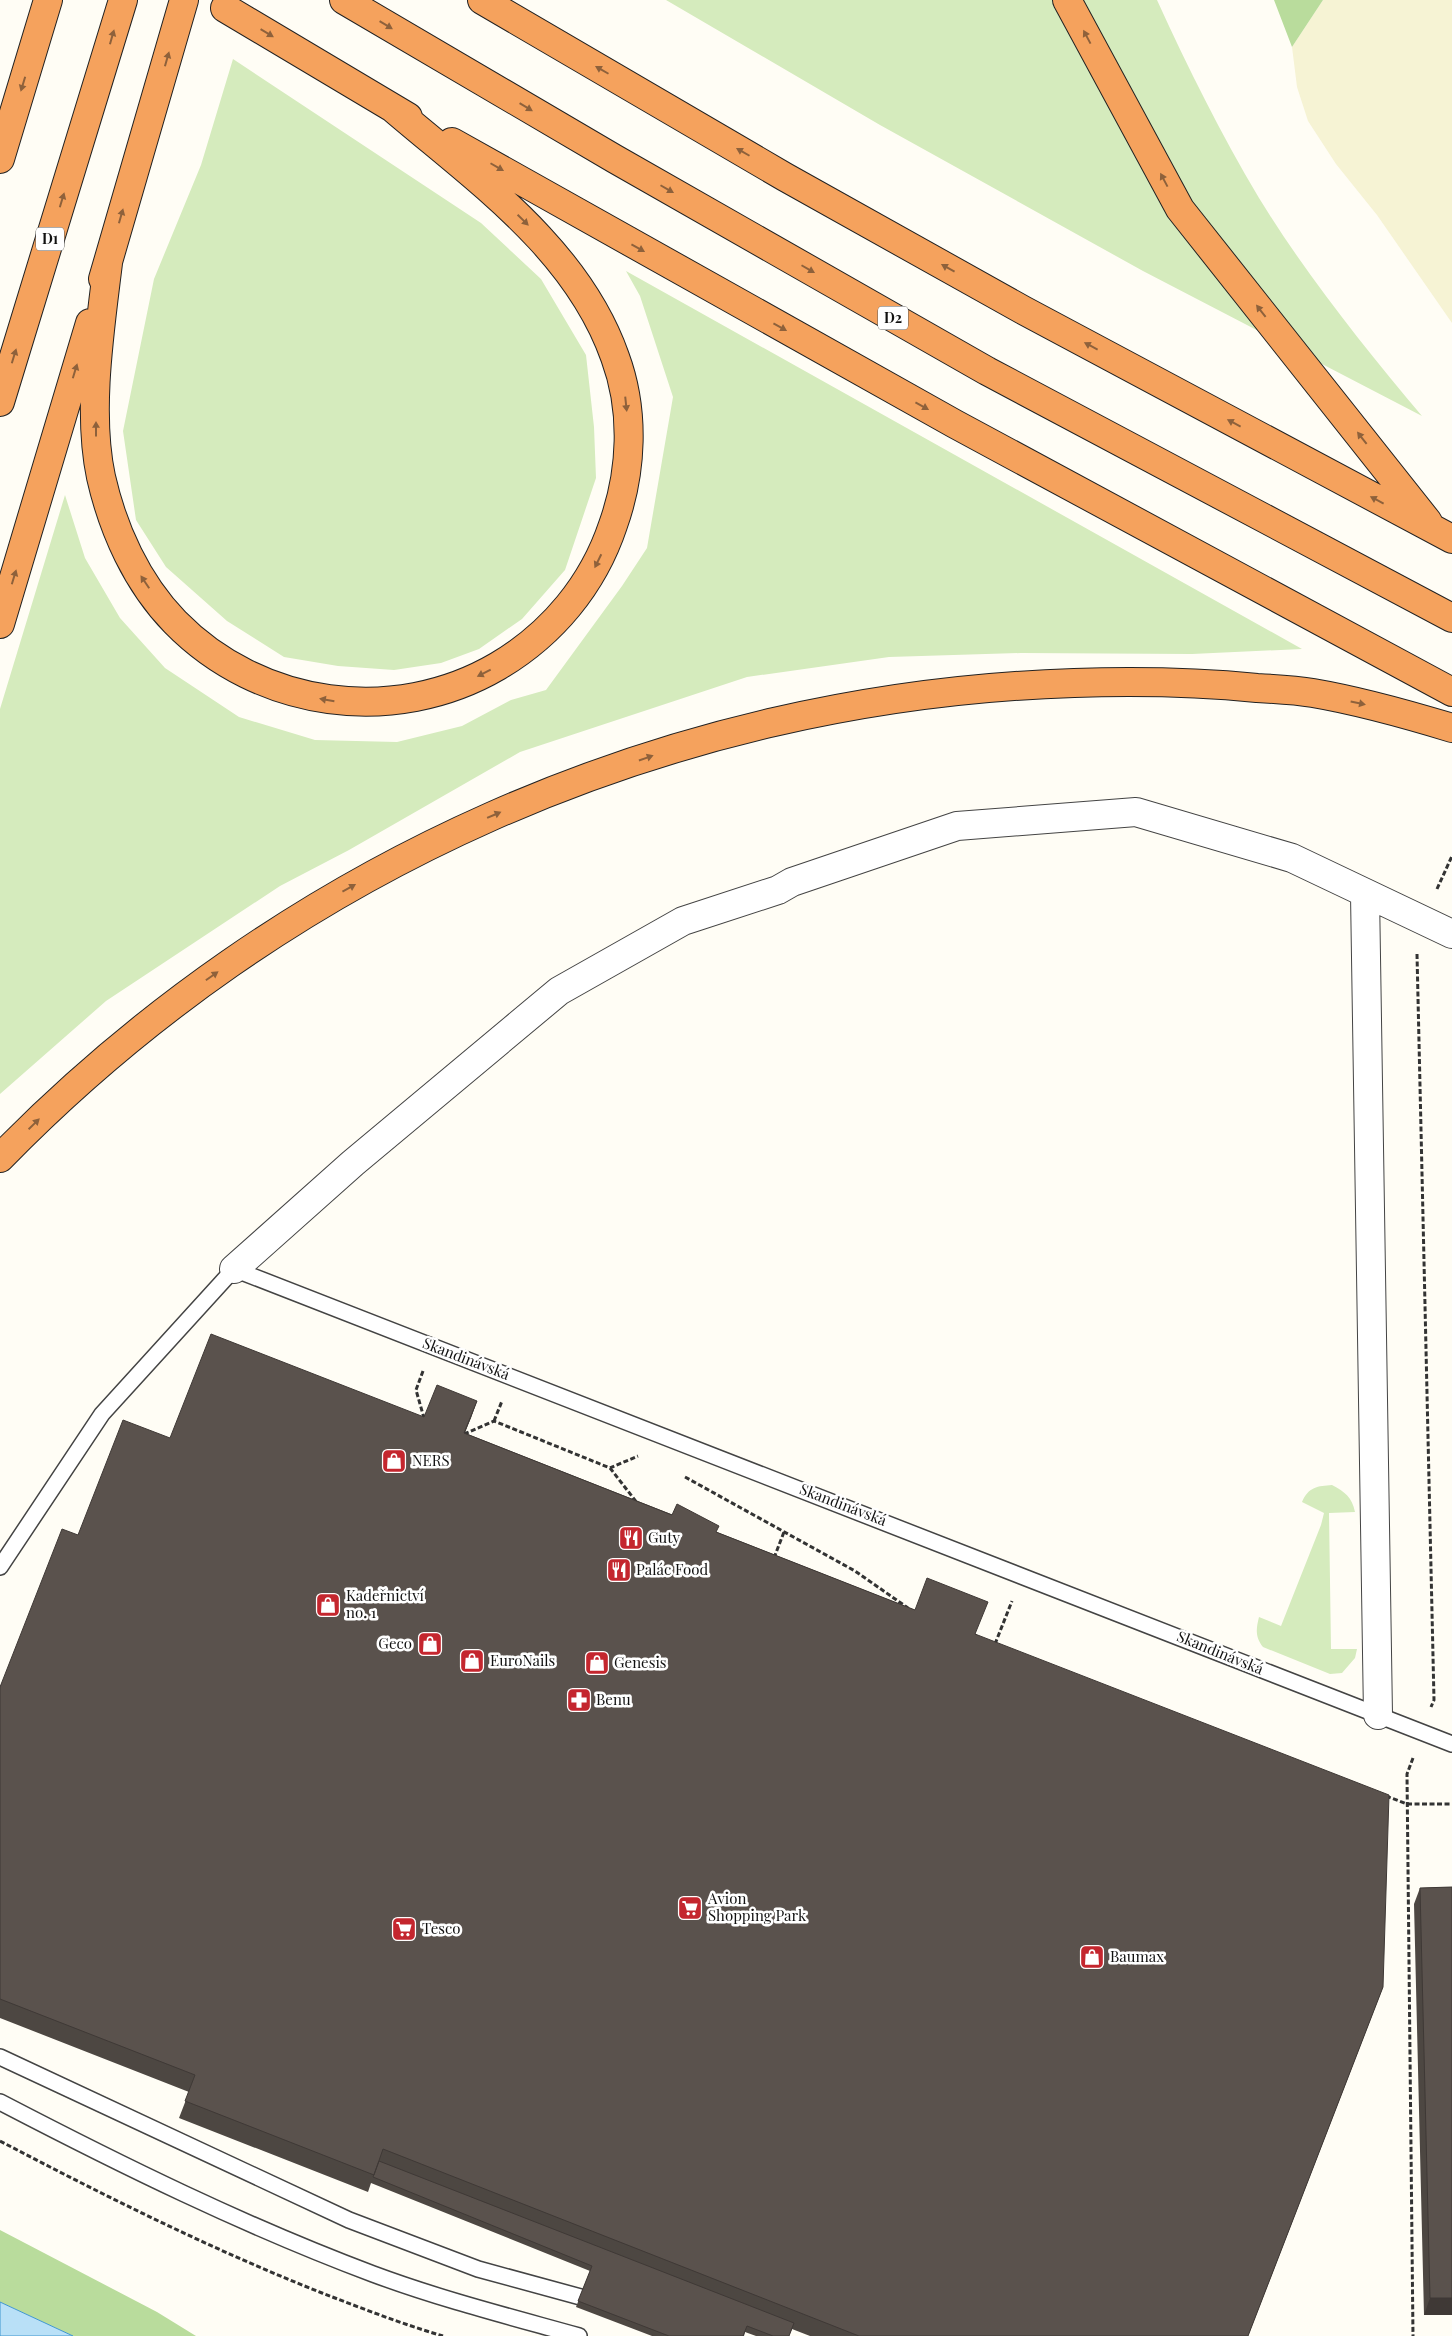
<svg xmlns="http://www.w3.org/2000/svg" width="1452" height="2336" viewBox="0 0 1452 2336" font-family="'Playfair Display',serif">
  <rect width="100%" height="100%" fill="#fffdf5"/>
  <path fill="#f6f3d4" d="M1323 0H1452V323L1377 215 1336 164 1308 121 1297 87 1292 47Z"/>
  <path fill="#d5ebbd" d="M666 0H1157C1188 68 1221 134 1259 198 1307 276 1364 347 1422 416L1143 271 880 125Z
    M233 59 481 223 541 279 586 355 594 427 596 478 565 570 522 619 479 649 441 663 394 670 338 666 284 657 227 621 166 567 136 520 123 431 154 279 201 165Z
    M626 271 1302 649 1192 654 1021 653 889 657 747 677 520 752 349 850 280 886 106 1001 0 1094V709L65 495 85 558 120 618 165 668 239 717 315 740 397 742 462 726 511 700 546 690 622 586 647 548 673 397 640 296Z
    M1332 1485C1345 1492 1352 1497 1355 1512L1329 1513 1331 1649H1357L1355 1658 1342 1673 1330 1674 1263 1647C1255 1637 1256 1629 1259 1617L1281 1626 1321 1525 1324 1513 1302 1502C1308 1487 1318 1486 1332 1485Z"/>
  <path fill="#b9dc9c" d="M1274 0H1323L1292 47Z
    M0 2230 157 2312 196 2336H73L0 2302Z"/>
  <path fill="#b9e0f7" stroke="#3f96cf" d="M0 2302 73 2336H0Z"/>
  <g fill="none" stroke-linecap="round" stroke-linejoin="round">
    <defs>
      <path id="lane" d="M0 1567 102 1414 234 1269 1452 1744
        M0 2057 349 2220 478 2269 599 2302
        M0 2102C121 2165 245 2226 373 2274 440 2299 511 2317 579 2336"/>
      <path id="street" d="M1365 894 1378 1715
        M234 1269 353 1163 559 991 683 921 778 890 792 882 957 826 1136 812 1292 858 1452 934"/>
      <path id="highway" d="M344 0 615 159 987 371 1452 618
        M482 0 785 177 1023 310 1452 539
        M1067 0 1180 209 1428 522
        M225 8 408 117
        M452 142 955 424 1452 692
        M0 159 48 0
        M108 263C100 329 87 412 101 477 113 530 137 583 175 622 259 708 394 727 498 666 552 634 593 585 613 525 632 472 635 411 615 357 577 249 477 180 394 109
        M103 279 184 0
        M0 402 123 0
        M0 624 90 323
        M0 1158C283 868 668 696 1074 683 1135 681 1196 682 1257 688 1276 689 1295 690 1313 693 1360 701 1406 714 1452 728"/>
    </defs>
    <use href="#lane" stroke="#444" stroke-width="18"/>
    <use href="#street" stroke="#444" stroke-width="30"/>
    <use href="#highway" stroke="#222" stroke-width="30"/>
    <path stroke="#333" stroke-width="3" stroke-dasharray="5 2.5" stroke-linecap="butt" d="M1437 889 1452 856
      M1417 954 1434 1700 1431 1707
      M423 1371 416 1390 424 1418
      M494 1421 502 1401
      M464 1434 494 1421 610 1468 638 1456
      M610 1468 638 1504
      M685 1477 855 1571 908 1608
      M774 1558 784 1532
      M995 1644 1012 1601
      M1413 1758 1407 1774 1413 2336
      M1386 1796 1407 1804H1452
      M0 2141C105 2196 211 2249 322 2293 361 2308 402 2324 443 2336"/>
    <use href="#lane" stroke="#fff" stroke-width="15"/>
    <use href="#street" stroke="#fff" stroke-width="28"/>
    <use href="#highway" stroke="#f5a25d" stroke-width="28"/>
  </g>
  <path fill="#4d4742" d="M477 1401 465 1433 976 1634 1383 1987 1248 2336H810L792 2329 789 2336H756L745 2332 744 2336H652L576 2307 590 2271 371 2183 368 2192 179 2118 189 2092 0 2018V1687L78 1535 170 1438 424 1417Z
    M1452 1887V2315H1424L1414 1904 1420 1888Z"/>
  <path fill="#3f3936" d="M477 1401 471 1418 457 1450 464 1433Z
    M1430 2298H1452V2315H1424Z"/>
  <path fill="#5a524d" stroke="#3f3936" d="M211 1334 424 1417 437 1385 477 1401 464 1433 672 1515 677 1504 719 1526 716 1532 915 1610 927 1578 988 1602 975 1634 1389 1795 1383 1987 1248 2336H859L383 2149 374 2175 185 2101 195 2075 0 1999V1687L62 1529 78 1535 123 1420 170 1438Z
    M1452 1887V2298H1430L1420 1888Z
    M379 2161 794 2323 789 2336H773L747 2326 743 2336H669L578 2301 592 2266 373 2177Z"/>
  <defs><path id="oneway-solid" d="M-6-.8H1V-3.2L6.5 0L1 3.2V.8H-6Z" transform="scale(1.25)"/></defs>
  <g fill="#8e613b">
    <use href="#oneway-solid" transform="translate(386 25) rotate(31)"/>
    <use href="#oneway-solid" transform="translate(267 33) rotate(31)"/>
    <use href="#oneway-solid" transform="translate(112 37) rotate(-74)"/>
    <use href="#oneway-solid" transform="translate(1087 37) rotate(-118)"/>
    <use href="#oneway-solid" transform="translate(167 59) rotate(-74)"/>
    <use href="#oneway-solid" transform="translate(602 70) rotate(-150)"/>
    <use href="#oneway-solid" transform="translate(23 84) rotate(107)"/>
    <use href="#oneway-solid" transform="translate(526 107) rotate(31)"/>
    <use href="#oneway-solid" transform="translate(743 152) rotate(-150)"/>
    <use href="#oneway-solid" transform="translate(497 167) rotate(30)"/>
    <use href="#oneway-solid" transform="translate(1164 180) rotate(-118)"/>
    <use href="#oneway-solid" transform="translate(667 189) rotate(30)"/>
    <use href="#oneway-solid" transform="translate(62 200) rotate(-73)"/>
    <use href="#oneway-solid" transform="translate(121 216) rotate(-74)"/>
    <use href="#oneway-solid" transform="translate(523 220) rotate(44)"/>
    <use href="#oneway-solid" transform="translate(638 248) rotate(29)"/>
    <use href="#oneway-solid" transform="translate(948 268) rotate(-151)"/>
    <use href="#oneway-solid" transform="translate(808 269) rotate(30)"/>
    <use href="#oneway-solid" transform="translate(1261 311) rotate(-128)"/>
    <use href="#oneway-solid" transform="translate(780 327) rotate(29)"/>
    <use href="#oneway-solid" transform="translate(1091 346) rotate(-152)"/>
    <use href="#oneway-solid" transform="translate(14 356) rotate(-73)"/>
    <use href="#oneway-solid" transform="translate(75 371) rotate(-73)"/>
    <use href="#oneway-solid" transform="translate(626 404) rotate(84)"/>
    <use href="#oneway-solid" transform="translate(922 406) rotate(29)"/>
    <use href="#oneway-solid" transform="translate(1234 423) rotate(-152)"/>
    <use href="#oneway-solid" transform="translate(96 429) rotate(-90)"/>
    <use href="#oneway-solid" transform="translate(1362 438) rotate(-128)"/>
    <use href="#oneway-solid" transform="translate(1377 500) rotate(-152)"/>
    <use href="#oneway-solid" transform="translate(598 561) rotate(116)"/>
    <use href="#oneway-solid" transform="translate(14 577) rotate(-73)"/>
    <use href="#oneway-solid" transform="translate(145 582) rotate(-124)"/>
    <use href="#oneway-solid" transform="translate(484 673) rotate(153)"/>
    <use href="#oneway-solid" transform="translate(327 700) rotate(-170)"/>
    <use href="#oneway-solid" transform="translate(1358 703) rotate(12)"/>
    <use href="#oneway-solid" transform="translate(646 758) rotate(-19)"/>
    <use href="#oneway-solid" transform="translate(494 815) rotate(-23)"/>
    <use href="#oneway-solid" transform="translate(349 888) rotate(-29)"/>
    <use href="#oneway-solid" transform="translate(212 976) rotate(-35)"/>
    <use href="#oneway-solid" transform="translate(34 1124) rotate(-44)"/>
  </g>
  <defs>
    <symbol id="shop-square" viewBox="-11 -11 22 22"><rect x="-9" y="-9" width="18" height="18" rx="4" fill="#c4262e" stroke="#fff"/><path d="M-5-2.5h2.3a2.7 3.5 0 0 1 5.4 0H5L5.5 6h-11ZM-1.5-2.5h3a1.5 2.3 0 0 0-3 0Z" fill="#fff"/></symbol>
    <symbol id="restaurant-square" viewBox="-11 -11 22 22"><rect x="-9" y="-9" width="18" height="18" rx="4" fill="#c4262e" stroke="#fff"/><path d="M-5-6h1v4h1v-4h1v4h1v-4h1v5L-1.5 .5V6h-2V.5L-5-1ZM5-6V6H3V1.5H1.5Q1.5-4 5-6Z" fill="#fff"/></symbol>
    <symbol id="pharmacy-square" viewBox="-11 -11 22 22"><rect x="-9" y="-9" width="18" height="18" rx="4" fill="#c4262e" stroke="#fff"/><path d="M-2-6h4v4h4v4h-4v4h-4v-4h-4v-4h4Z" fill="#fff"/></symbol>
    <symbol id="supermarket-square" viewBox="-11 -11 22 22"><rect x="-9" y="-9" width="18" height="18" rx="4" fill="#c4262e" stroke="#fff"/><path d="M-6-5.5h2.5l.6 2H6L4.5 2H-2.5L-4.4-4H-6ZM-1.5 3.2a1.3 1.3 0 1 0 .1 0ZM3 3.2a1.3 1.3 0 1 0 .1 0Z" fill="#fff"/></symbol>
  </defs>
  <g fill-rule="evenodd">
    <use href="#shop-square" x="380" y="1447" width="28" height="28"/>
    <use href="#restaurant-square" x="617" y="1524" width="28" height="28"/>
    <use href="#restaurant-square" x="605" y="1556" width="28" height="28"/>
    <use href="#shop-square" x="314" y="1591" width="28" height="28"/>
    <use href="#shop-square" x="416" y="1630" width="28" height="28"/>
    <use href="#shop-square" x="458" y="1647" width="28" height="28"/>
    <use href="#shop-square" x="583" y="1649" width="28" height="28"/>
    <use href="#pharmacy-square" x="565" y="1686" width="28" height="28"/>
    <use href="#supermarket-square" x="676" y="1894" width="28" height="28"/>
    <use href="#supermarket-square" x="390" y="1915" width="28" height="28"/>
    <use href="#shop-square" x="1078" y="1943" width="28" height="28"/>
  </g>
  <g text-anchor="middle" stroke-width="5" stroke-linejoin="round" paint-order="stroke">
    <g fill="#fff" stroke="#585858" stroke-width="1">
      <rect x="36" y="227.5" width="28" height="23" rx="4"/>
      <rect x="878" y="306.5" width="30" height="23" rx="4"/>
    </g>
    <g font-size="14" font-weight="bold" fill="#111">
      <text x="50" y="244">D1</text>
      <text x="893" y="323">D2</text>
    </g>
    <g font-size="15" fill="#111" stroke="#fff">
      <text transform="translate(466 1359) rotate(21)" y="5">Skandinávská</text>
      <text transform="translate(843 1505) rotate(21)" y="5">Skandinávská</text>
      <text transform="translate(1220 1653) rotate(22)" y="5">Skandinávská</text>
    </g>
    <g font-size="15" fill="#111" stroke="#fff" text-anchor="start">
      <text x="412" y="1466">NERS</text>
      <text x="648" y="1543">Guty</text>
      <text x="636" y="1575">Palác Food</text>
      <text x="346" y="1601">Kadeřnictví<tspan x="346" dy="17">no. 1</tspan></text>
      <text x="412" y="1649" text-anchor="end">Geco</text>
      <text x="490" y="1666">EuroNails</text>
      <text x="614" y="1668">Genesis</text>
      <text x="596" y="1705">Benu</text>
      <text x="708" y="1904">Avion<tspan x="708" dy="17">Shopping Park</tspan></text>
      <text x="422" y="1934">Tesco</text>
      <text x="1110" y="1962">Baumax</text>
    </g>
  </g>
</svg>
